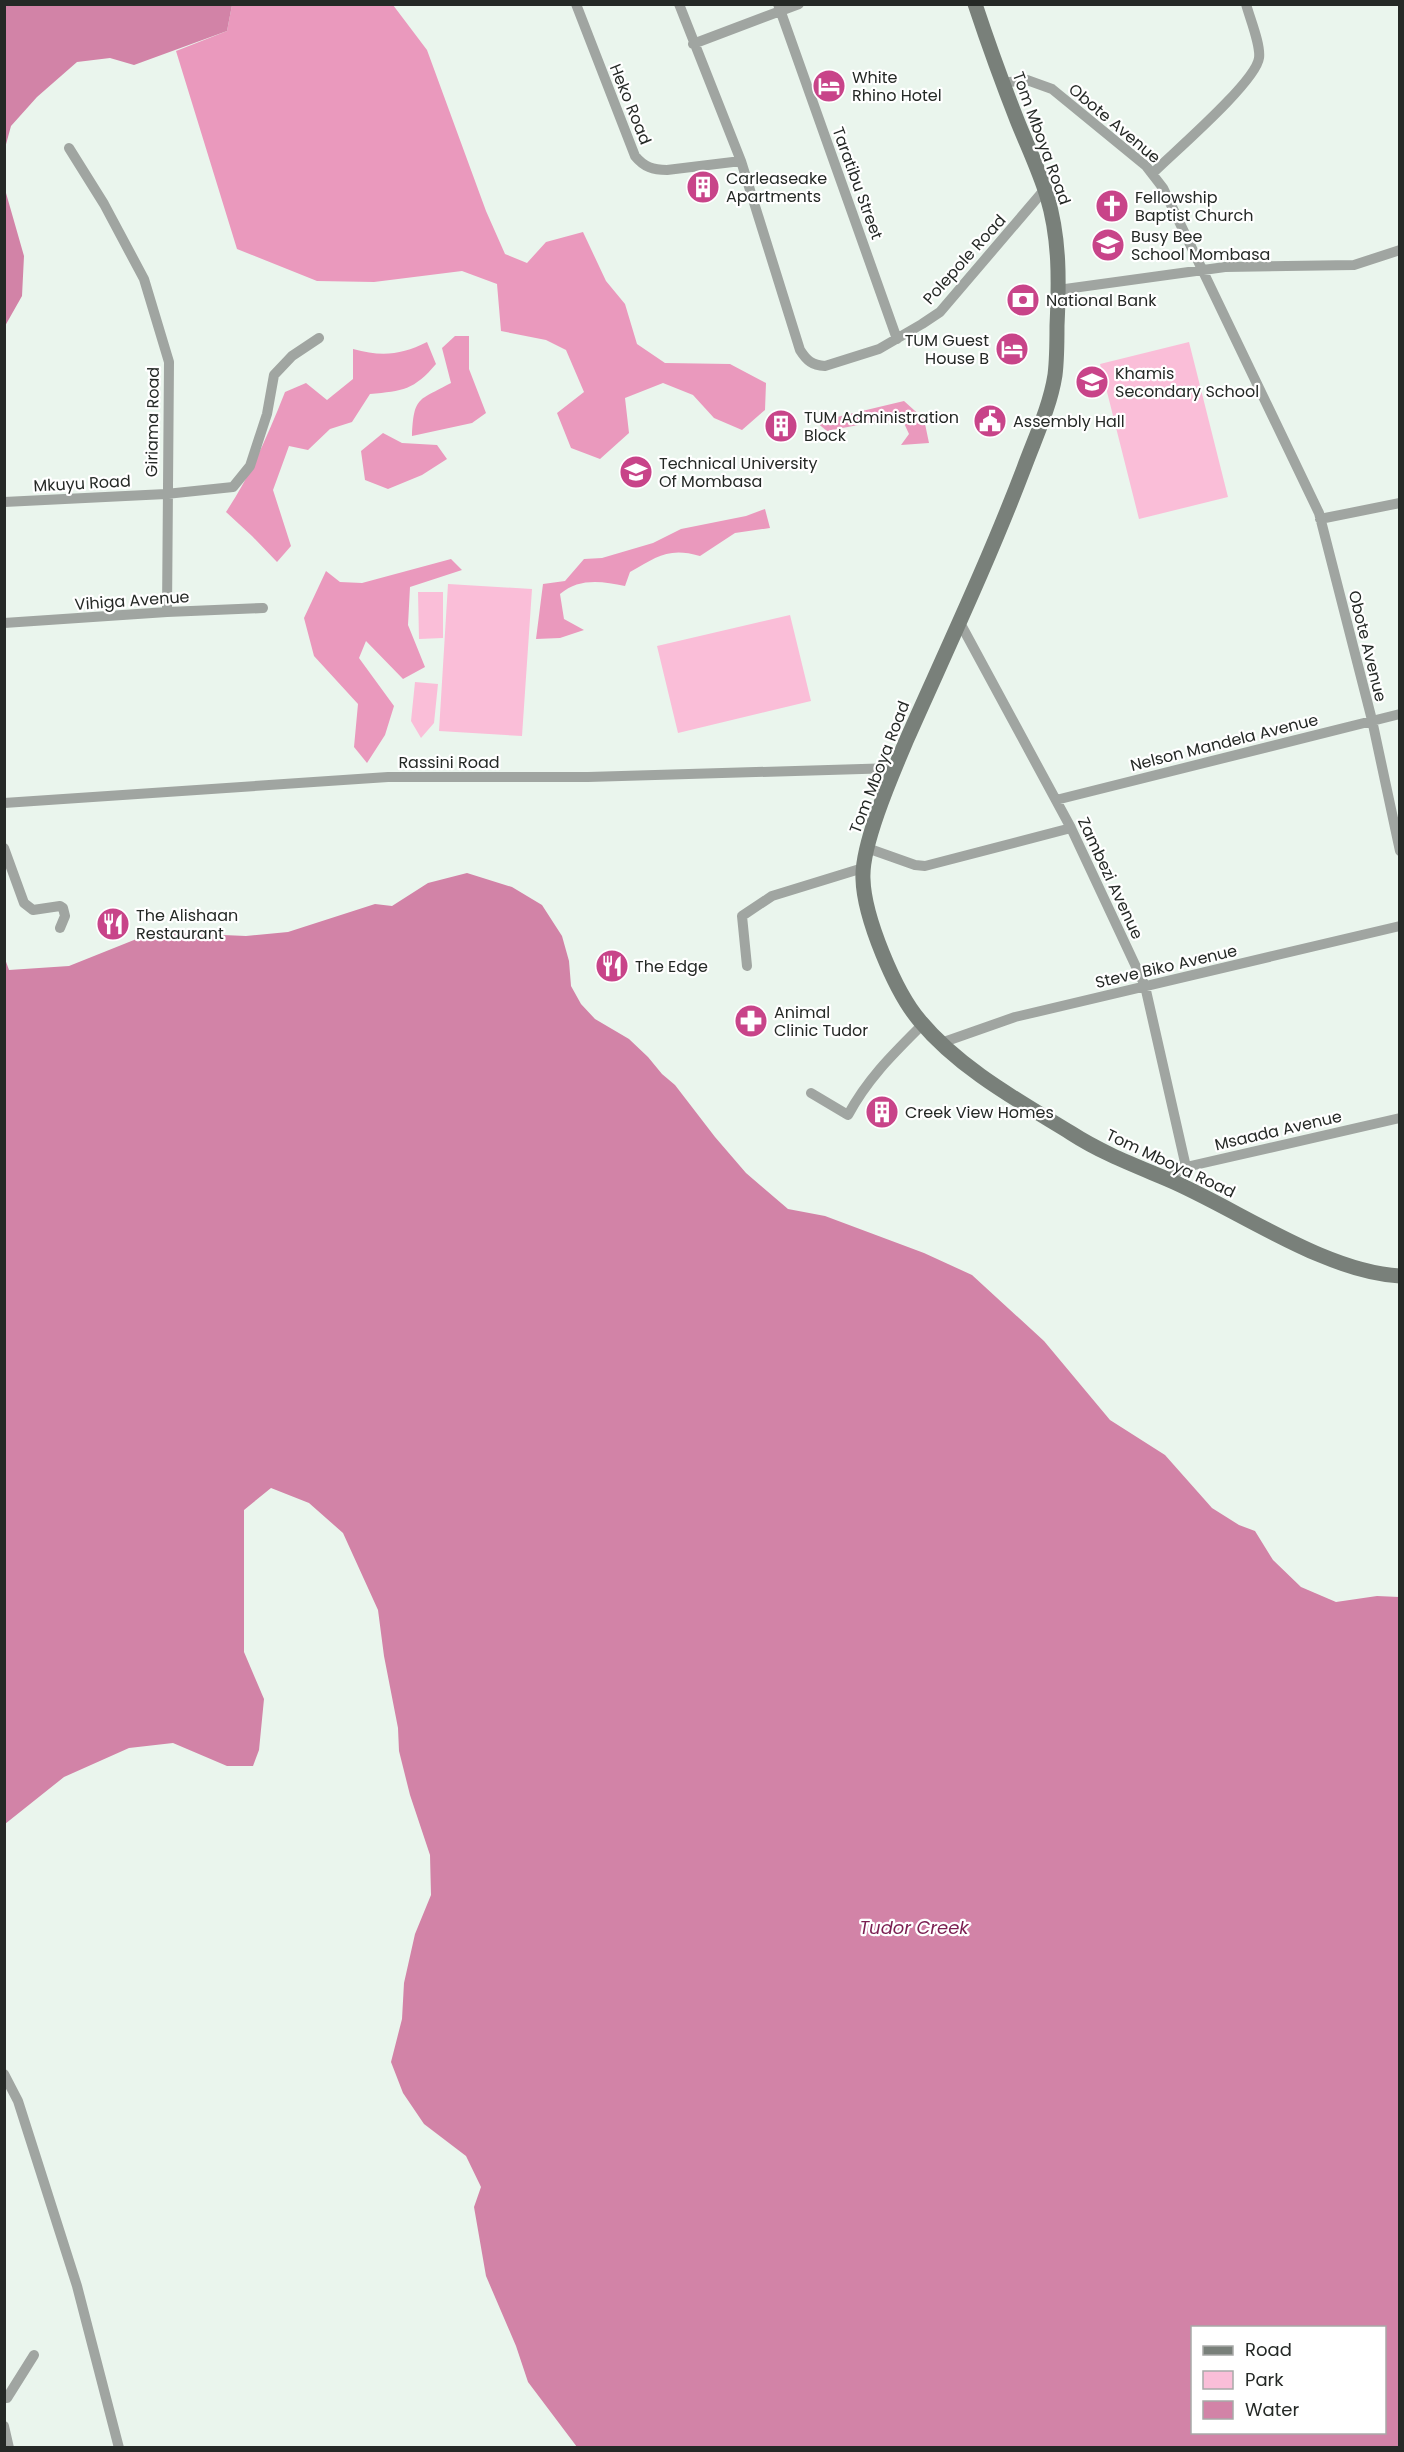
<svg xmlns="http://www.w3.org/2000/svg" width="1404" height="2452" viewBox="0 0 1404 2452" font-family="Poppins,sans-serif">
  <rect width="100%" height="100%" fill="#eaf5ed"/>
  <path fill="#fabed8" d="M1189 342 1228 497 1139 519 1100 364Z
    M448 584 532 589 522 736 439 731Z
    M418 592H443V638L419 639Z
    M790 615 811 701 678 733 657 646Z
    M415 682 438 684 434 723 421 738 411 721Z"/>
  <path fill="#ea99bd" d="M232 5H393L427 50 486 211 505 254 527 263 546 242 583 232 606 281 625 304 637 344 665 363 730 364 766 383 765 410 742 430 714 418 693 395 663 383 625 398 629 433 600 459 571 448 557 413 584 392 566 350 546 340 501 331 497 284 462 271 374 282 317 281 237 249 176 51 227 31Z
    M455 336H469V369L486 413 472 423 412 436C414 396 418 401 451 383L442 348Z
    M427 342 436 364C414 390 403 391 370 394L352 422 330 429 308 450 289 446 273 490 291 546 277 562 252 536 226 512C251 474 268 435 285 392L306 383 327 400 353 379V349C382 357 401 355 427 342Z
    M904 401 924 419 929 443 901 445 909 434 903 421H879L827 431 816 422Z
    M383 433 402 443 437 445 447 459 422 475 388 489 365 480 361 451Z
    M765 509 770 528 735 533 700 556C668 547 657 557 630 572L625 586C601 581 579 578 560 594L564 619 584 630 560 638 536 639 543 584 565 581 584 559 602 558 653 543 681 529 746 516Z
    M451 559 462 570 410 587 408 625 425 667 403 679 366 641 359 658 394 706 385 735 367 763 354 747 358 704 314 656 304 618 326 571 340 582 362 583Z"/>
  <path fill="#d283a7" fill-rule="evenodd" d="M5 4H232V5L227 31 134 65 110 58 77 62 37 97 11 126 5 148Z
    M4 186 24 256 22 296 5 326Z
    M467 873 512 887 542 905 562 936 569 961 571 986 581 1004 595 1019 629 1039 648 1057 662 1074 675 1085 715 1137 746 1173 788 1209 825 1216 924 1253 972 1275 1044 1341 1110 1420 1165 1455 1212 1508 1239 1525 1255 1531 1273 1560 1301 1587 1336 1602 1377 1596 1399 1597V2447H577L528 2382 516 2346 486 2276 474 2207 481 2187 466 2156 424 2124 403 2093 391 2062 402 2019 404 1983 415 1934 431 1895 430 1855 410 1795 399 1751 398 1728 384 1656 378 1610 343 1533 309 1503 271 1488 244 1510V1652L264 1699 259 1750 253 1766H227L173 1743 129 1748 64 1777 5 1824V959L9 970 69 966 154 932 246 936 288 932 375 904 392 906 428 883ZM1192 2328H1384V2432H1192Z"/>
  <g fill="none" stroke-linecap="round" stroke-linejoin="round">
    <path stroke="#a0a5a1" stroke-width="10" d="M576 4 635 156C644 167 653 170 667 170L741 161
      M679 4 741 161 800 350C807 361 812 365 825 366L879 349 922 324 940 312 1045 189
      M778 4 897 339
      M693 44 799 4
      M1002 83 1027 80 1052 89 1146 166 1163 188 1319 513 1372 720 1400 851
      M69 148 104 204 144 279 169 362 167 612
      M1153 173C1173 153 1256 82 1259 58 1261 45 1250 19 1246 4
      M1058 290 1225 267 1354 265 1400 250
      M4 502 166 494 233 487 250 466 267 414 274 375 292 356 319 338
      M1320 519 1400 503
      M959 621 1071 828 1145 986 1186 1167
      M4 623 167 612 263 608
      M1056 800 1400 714
      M4 803 388 777H588L895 768
      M4 848 24 903 33 910 60 906 63 908 65 916 60 928
      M867 848 915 865 925 866 1071 828
      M747 966 742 916 772 896 863 868
      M941 1043 1015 1017 1400 926
      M811 1093 848 1115C868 1078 893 1054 923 1024
      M1167 1179 1186 1167 1400 1118
      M4 2074 18 2101 77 2286 119 2448
      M4 2398H7L34 2355
      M4 2426 9 2448"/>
    <path stroke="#79807a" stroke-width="15" d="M975 4C988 43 1002 82 1017 120 1027 145 1039 170 1047 196 1060 239 1059 282 1057 326 1057 342 1057 359 1055 375 1050 407 1035 438 1024 468 989 560 947 649 907 739 893 772 861 845 863 879 864 917 895 992 920 1021 960 1069 1019 1101 1071 1133 1102 1153 1134 1165 1167 1179 1236 1208 1324 1272 1400 1276"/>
  </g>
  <defs>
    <symbol id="hotel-disc" viewBox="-11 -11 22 22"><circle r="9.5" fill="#c84489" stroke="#fff"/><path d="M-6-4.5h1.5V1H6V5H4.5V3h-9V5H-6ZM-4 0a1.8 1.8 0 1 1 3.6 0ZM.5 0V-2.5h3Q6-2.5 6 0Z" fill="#fff"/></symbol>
    <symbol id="building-disc" viewBox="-11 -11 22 22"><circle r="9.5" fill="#c84489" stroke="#fff"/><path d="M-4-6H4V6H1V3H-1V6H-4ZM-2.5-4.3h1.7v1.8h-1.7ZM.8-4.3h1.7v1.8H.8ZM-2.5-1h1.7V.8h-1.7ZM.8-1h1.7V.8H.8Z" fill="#fff"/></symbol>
    <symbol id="church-disc" viewBox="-11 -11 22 22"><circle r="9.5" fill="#c84489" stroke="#fff"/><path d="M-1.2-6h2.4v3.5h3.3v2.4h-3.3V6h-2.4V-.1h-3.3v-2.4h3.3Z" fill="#fff"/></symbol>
    <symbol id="school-disc" viewBox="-11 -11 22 22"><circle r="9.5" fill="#c84489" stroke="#fff"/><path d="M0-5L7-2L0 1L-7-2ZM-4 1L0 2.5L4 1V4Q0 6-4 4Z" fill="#fff"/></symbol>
    <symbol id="bank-disc" viewBox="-11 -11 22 22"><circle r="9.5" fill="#c84489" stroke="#fff"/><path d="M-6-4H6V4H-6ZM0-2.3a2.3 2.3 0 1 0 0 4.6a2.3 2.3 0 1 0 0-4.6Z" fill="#fff"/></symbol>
    <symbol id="civic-disc" viewBox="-11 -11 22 22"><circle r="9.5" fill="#c84489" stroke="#fff"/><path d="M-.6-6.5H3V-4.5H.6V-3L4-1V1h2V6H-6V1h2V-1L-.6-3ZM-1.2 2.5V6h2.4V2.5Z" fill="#fff"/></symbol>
    <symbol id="university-disc" viewBox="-11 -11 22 22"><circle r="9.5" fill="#c84489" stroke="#fff"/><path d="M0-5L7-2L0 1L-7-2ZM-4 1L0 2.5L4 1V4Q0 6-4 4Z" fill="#fff"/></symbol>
    <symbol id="restaurant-disc" viewBox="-11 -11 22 22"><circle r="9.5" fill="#c84489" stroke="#fff"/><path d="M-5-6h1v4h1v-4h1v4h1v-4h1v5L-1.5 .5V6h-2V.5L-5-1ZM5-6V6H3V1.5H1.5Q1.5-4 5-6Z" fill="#fff"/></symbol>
    <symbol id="pharmacy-disc" viewBox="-11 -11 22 22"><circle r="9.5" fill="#c84489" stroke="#fff"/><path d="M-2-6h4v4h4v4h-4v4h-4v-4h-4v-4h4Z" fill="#fff"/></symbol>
  </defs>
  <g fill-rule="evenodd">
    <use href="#hotel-disc" x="810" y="67" width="38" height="38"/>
    <use href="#building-disc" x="684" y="168" width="38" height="38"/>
    <use href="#church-disc" x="1093" y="187" width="38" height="38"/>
    <use href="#school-disc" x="1089" y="226" width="38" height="38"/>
    <use href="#bank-disc" x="1004" y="281" width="38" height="38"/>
    <use href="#hotel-disc" x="993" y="330" width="38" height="38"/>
    <use href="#school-disc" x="1073" y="363" width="38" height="38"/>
    <use href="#civic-disc" x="971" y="402" width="38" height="38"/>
    <use href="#building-disc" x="762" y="407" width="38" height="38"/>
    <use href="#university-disc" x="617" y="453" width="38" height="38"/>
    <use href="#restaurant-disc" x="94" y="905" width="38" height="38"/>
    <use href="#restaurant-disc" x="593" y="947" width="38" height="38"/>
    <use href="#pharmacy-disc" x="732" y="1002" width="38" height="38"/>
    <use href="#building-disc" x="863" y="1093" width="38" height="38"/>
  </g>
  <g text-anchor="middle" stroke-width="4.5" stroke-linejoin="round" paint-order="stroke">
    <g font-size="16" fill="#252926" stroke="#fff" text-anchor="start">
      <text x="852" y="83">White<tspan x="852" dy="18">Rhino Hotel</tspan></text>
      <text x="726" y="184">Carleaseake<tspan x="726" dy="18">Apartments</tspan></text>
      <text x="1135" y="203">Fellowship<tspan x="1135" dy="18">Baptist Church</tspan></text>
      <text x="1131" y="242">Busy Bee<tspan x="1131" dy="18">School Mombasa</tspan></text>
      <text x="1046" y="306">National Bank</text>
      <text x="989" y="346" text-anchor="end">TUM Guest<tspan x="989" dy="18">House B</tspan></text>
      <text x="1115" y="379">Khamis<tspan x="1115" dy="18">Secondary School</tspan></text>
      <text x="804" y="423">TUM Administration<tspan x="804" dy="18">Block</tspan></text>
      <text x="1013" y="427">Assembly Hall</text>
      <text x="659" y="469">Technical University<tspan x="659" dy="18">Of Mombasa</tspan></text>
      <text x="136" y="921">The Alishaan<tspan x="136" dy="18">Restaurant</tspan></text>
      <text x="635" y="972">The Edge</text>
      <text x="774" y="1018">Animal<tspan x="774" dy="18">Clinic Tudor</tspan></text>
      <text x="905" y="1118">Creek View Homes</text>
    </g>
    <g font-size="16" fill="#252926" stroke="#fff">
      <text transform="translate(631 104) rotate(68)" y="6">Heko Road</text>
      <text transform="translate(1115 123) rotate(40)" y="6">Obote Avenue</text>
      <text transform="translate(1042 138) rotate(70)" y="6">Tom Mboya Road</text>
      <text transform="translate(858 183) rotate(70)" y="6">Taratibu Street</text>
      <text transform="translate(964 259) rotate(-48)" y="6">Polepole Road</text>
      <text transform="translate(152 422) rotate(-89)" y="6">Giriama Road</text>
      <text transform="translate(82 483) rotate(-3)" y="6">Mkuyu Road</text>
      <text transform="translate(132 600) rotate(-4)" y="6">Vihiga Avenue</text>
      <text transform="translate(1368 646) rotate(76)" y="6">Obote Avenue</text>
      <text transform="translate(1224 742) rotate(-14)" y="6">Nelson Mandela Avenue</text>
      <text x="449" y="768">Rassini Road</text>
      <text transform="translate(879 767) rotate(-69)" y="6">Tom Mboya Road</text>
      <text transform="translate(1111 878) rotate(65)" y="6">Zambezi Avenue</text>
      <text transform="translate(1166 966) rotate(-13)" y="6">Steve Biko Avenue</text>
      <text transform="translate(1278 1130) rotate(-13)" y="6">Msaada Avenue</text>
      <text transform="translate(1171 1163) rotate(25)" y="6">Tom Mboya Road</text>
    </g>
    <g font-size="18" font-style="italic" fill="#7b1f51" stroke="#fff">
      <text x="914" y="1934">Tudor Creek</text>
    </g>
  </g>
  <rect width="1404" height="2452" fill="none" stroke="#252926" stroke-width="12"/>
  <rect x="1191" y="2326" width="195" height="108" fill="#ffffff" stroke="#a8a9a8" stroke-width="1.5"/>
  <rect x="1203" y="2346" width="30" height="9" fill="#79807a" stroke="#a8a9a8" stroke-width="1.5"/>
  <text x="1245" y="2356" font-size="18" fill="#252926">Road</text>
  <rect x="1203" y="2371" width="30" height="18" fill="#fabed8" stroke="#a8a9a8" stroke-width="1.5"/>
  <text x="1245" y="2386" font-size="18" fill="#252926">Park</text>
  <rect x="1203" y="2401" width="30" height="18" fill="#d283a7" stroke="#a8a9a8" stroke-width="1.5"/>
  <text x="1245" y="2416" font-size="18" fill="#252926">Water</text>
</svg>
